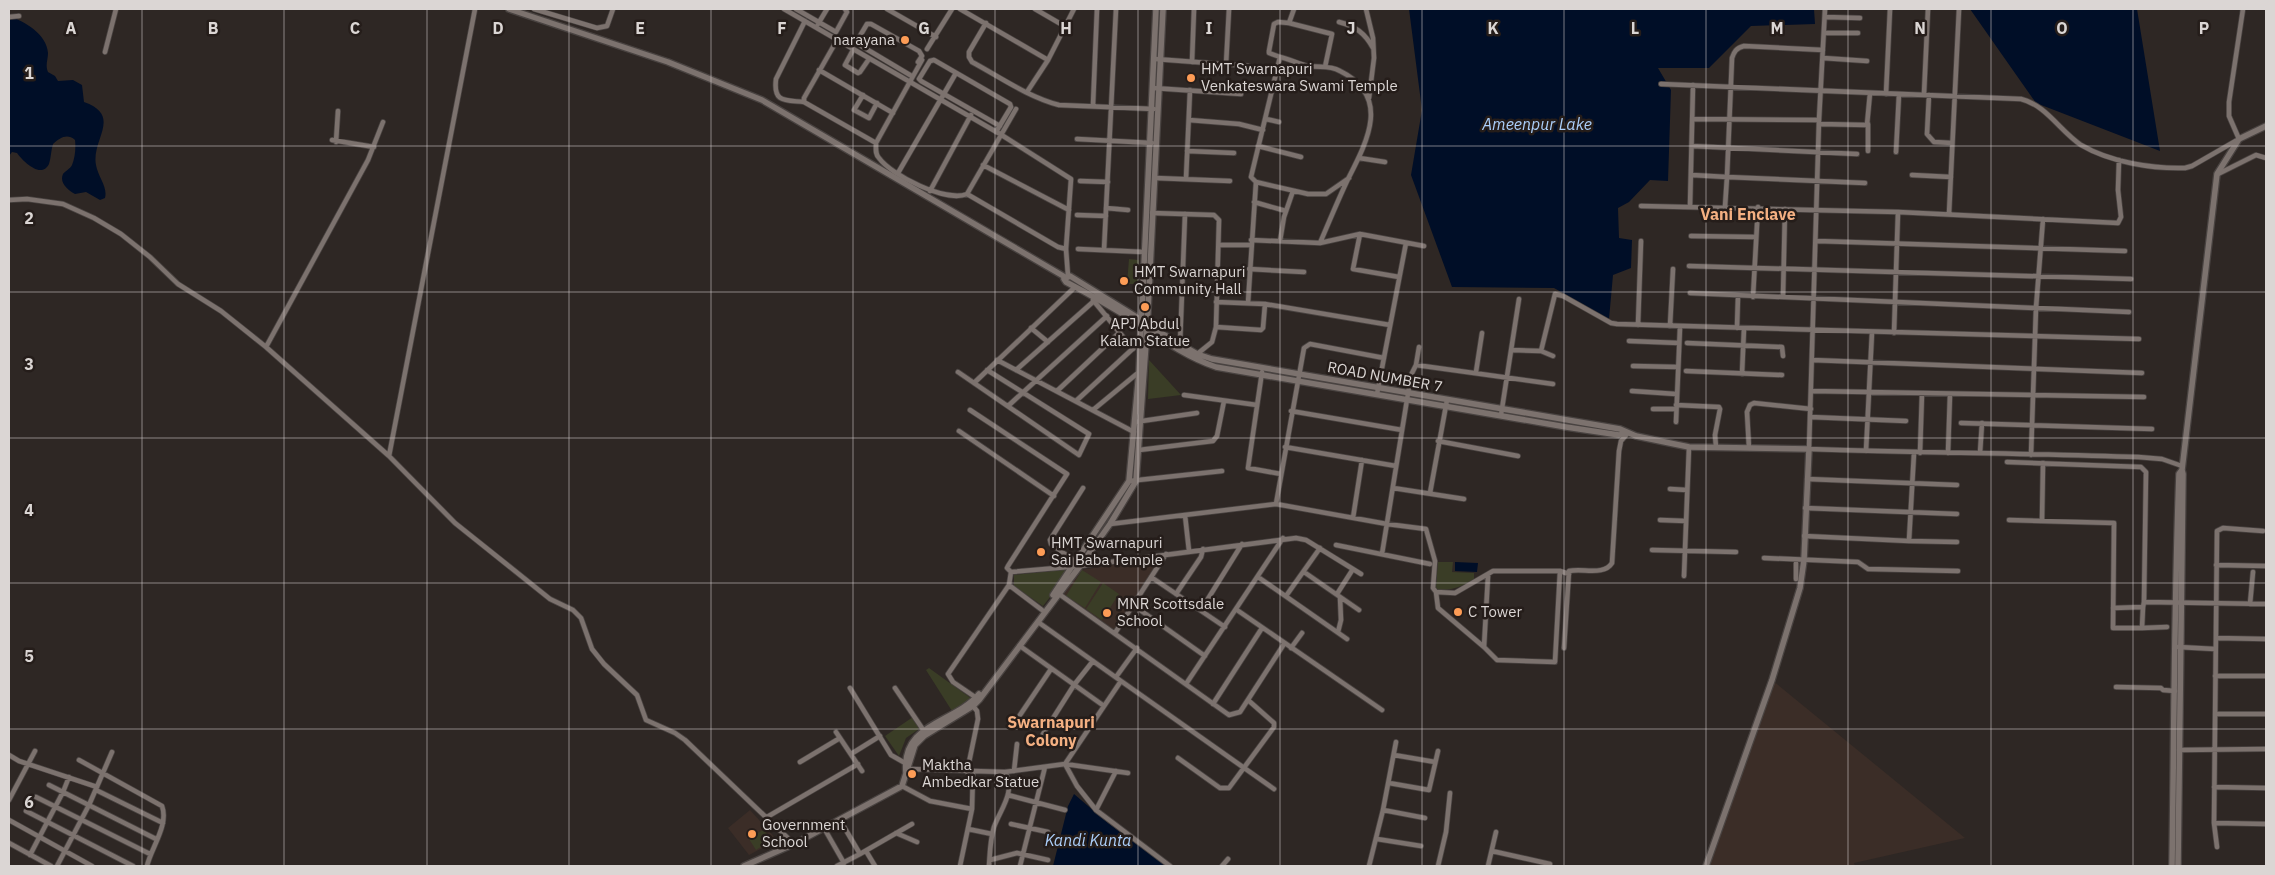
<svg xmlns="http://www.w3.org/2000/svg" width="2275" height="875" viewBox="0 0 2275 875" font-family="'IBM Plex Sans',sans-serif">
  <rect width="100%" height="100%" fill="#2e2724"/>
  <path fill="#3b2d27" d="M1161 558 1114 631 1061 594 1080 570Z
    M1772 680 1965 838 1854 863 1855 866H1705Z
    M750 810 777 840 749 855 728 828Z"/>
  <path fill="#3a3d26" d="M1129 259 1139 260 1138 284H1127Z
    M1149 360 1181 395 1148 399Z
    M1438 562H1453L1452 572 1474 573V579C1463 587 1451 590 1438 590L1436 587Z
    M1072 569 1043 606 1014 586V575Z
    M1082 570 1101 582 1085 608 1066 596Z
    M1103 583 1119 594 1102 620 1086 609Z
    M929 668 972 699 952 711 926 670Z
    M913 717 919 729 906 738 899 756 885 736Z
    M764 829 771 840 756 850 749 839Z"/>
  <path fill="#000e27" d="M1409 9H1814L1815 24 1751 26 1709 68H1658L1671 90 1668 181 1650 180 1629 202 1618 208 1619 238 1632 240 1631 268 1613 275 1609 319 1554 288 1452 287 1411 175 1422 110Z
    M1970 9H2137L2160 151 2036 103Z
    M9 16C24 21 47 34 48 53 48 60 45 65 48 72L55 76 58 81 73 80 82 85 84 102C123 116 91 139 96 165 98 177 108 187 105 198L100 200 86 192 75 194C68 190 59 183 63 174 65 171 70 169 72 165 75 158 76 148 75 140 67 133 60 138 53 144 51 150 51 158 49 164 41 180 22 160 17 153L12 152 9 156Z
    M1455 562 1478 563 1477 572 1455 571Z
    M1074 794 1108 823 1166 866H1053L1068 806Z"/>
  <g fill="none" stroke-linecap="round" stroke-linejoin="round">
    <defs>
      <path id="street" d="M534 9 597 28 607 26 613 9
        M784 9 1000 134 1071 179 1066 249 1068 276
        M796 9 836 32 847 12 845 9
        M887 9 936 37
        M960 9 1048 60
        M1035 9 1066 27
        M1366 9 1373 38 1374 58 1369 98
        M1825 9 1819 120 1809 449C1919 453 2028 453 2138 457L2162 459 2182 466
        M9 17 19 16
        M1825 17 1860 18
        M1339 22C1355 26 1365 33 1373 48
        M986 23 969 52V57L972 62C1000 77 1028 97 1059 105L1154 109
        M1289 23 1332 34 1325 67
        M818 24 827 9
        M1824 33H1858
        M837 40 804 98V102L876 143
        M927 49 952 9
        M853 50 845 65 858 73 860 72 869 59
        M1823 50 1744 46C1736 48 1734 52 1732 58L1727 177 1865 183
        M105 52 116 9
        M1280 57C1290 59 1300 65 1309 66 1320 68 1329 65 1340 71 1391 96 1368 140 1348 179 1338 200 1329 222 1320 243
        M1823 58 1867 61
        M1155 59 1249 66
        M922 60 876 143C876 149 875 154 879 158 891 175 946 203 967 194L1016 109
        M1192 62 1194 9
        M1226 65 1229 9
        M819 70 893 113
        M910 75 858 44 857 41 867 24H871L919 51 922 56 918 62
        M1661 84 2021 99C2046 105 2060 131 2081 145 2110 162 2152 169 2185 168L2192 166 2239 139 2229 116V102L2243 9
        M1153 88 1241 94
        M1027 92 1048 60 1074 9
        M1886 94 1890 9
        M1924 94 1928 9
        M863 95 854 110 869 118 877 103
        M1929 95 1927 134 1934 142 1952 143
        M804 102C785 100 773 103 776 79L805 21
        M1093 105 1097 9
        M1266 119 1279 122
        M1693 119 1819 120
        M1189 120 1239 124 1263 130
        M1819 124 1867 125 1870 93
        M996 132 1011 107 1010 104 934 60 930 61 919 79 921 81 1000 126
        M1077 139 1152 143
        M332 140 374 147
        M336 142 338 111
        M1258 146 1301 157
        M1692 146 1857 154
        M1187 151 1234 153
        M1868 151V124
        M1896 152 1899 94
        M1359 158 1385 162
        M983 165 1069 210
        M898 173 956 73
        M2218 174 2256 155 2266 158
        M1692 175 1727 177 1725 207
        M1912 175 1951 177
        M1155 178 1230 181
        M1186 179 1190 90
        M1080 181 1108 182
        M1256 182 1308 194H1326L1349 178
        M930 191 971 115
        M967 194 1058 247 1066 249
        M9 200 27 199 63 204 94 218 121 234 150 257 178 284 221 311 266 347 389 456 455 523 550 599 573 610 581 618 592 649 604 664 637 695 646 720 675 733 685 740 794 844
        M1254 202 1286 211
        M1641 206 1898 212 2118 223 2121 217 2118 190 2119 160
        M1690 207 1693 85
        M1106 208 1128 210
        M1152 213 1214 215 1219 220 1216 327 1212 342 1196 355
        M1949 214 1959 9
        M1077 215 1106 216
        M1360 234 1353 269 1399 277
        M1691 236 1756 237
        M1251 240 1320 243 1360 234 1424 246
        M1280 241 1284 217 1293 191
        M1817 241 2125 251
        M1220 245H1251
        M1078 249 1144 252
        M1104 250 1116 9
        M1689 266 2131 279
        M1249 269 1304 272
        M1690 293 2129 312
        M1753 297 1758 207
        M1783 297 1785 209
        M1093 300 1133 349
        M1216 302 1265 304 1390 325
        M1248 303 1256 182 1251 177 1280 57 1269 53V51L1274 24 1278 22 1289 23 1294 9
        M1638 325 1641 241
        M1670 326 1673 269
        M1216 327 1261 330 1263 328 1265 304
        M1031 328 1048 342
        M1737 328 1738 296
        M1894 333 1898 212
        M1629 341 1679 343
        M1687 343 1782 347 1783 356
        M1180 345 1185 214
        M266 347 368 160 383 122
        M1512 350 1541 351 1555 294 1563 296 1611 323 1617 324 2139 339
        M1541 351 1553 356
        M997 360 1134 432
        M1812 360 2142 373
        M1416 365 1419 347
        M1633 366 1678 367
        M1016 370 1094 301
        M1686 371 1782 375
        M958 372 1079 455 1089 434 987 370
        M1262 372 1248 468 1281 474
        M1476 372 1482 333
        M1742 374 1744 328
        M974 383 1075 287
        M1057 391 1120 332
        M1632 391 1676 394
        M1811 391 2144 397
        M1377 394 1406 243
        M1184 395 1257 405
        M1076 401 1139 343
        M1676 405 1719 407 1720 409 1715 435 1716 447
        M1008 406 1107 316
        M1653 409H1676
        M970 410 1067 474 1008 566 1007 568 1011 572 1080 566 1296 538 1306 540 1361 574
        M1093 410 1139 372
        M1291 411 1402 430
        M1501 415 1519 299
        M1810 417 1906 421
        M1135 422 1197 413
        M1676 422 1680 327
        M1961 423 2152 429
        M959 431 1054 496
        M1438 441 1518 456
        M1285 447 1396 466
        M1749 448 1747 412 1750 405 1754 403 1811 409
        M1139 450 1213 441 1217 436 1224 401
        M1866 451 1872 332
        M1920 453 1922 393
        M1948 453 1950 394
        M1980 453 1982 423
        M2031 455 2036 308 2043 219
        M389 456 475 9
        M2007 462 2141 467 2146 472 2144 602
        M1807 479 1957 485
        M1129 481 1222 471
        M1393 488 1464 499
        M1670 489 1687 490
        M1430 493 1447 400
        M1276 504 1304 348 1310 344 1384 358
        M1805 508 1957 514
        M1185 515 1189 551
        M1353 518 1362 460
        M1660 520 1686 521
        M2009 520 2114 523 2113 628H2142L2143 607
        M2042 521 2043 463
        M1110 524 1276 504 1387 524 1426 529 1435 561 1433 588 1436 592 1455 593 1493 571H1560L1569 574
        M1804 536 1909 541 1914 453
        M1909 541 1957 542
        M1336 545 1430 564
        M1652 550 1736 552
        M1382 554 1411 375 1416 365 1553 384
        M1764 558 1858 562 1868 569 1958 571
        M1076 562 1051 544 1050 540 1083 488
        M2216 565 2266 566
        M1304 572 1359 610
        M1488 576 1484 647 1497 660 1555 662 1560 571
        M1684 576 1689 447
        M1151 577 1225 627
        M1258 577 1347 639
        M1796 579V560
        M1009 585 1042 610
        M1436 592 1438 608 1484 647
        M1059 594 1229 715 1240 712 1284 644
        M1176 594 1201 557 1203 549
        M1337 594 1353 569
        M1286 596 1320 548
        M2250 604 2253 572
        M1133 605 1205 656
        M2113 608 2143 607 2144 602 2266 604
        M1201 610 1242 544
        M1237 610 1382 710
        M2142 628 2167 627
        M1338 632 1341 620 1340 597
        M1115 633 1166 554
        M2216 638 2266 639
        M1020 646 1104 706
        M2178 647 2215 649
        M1291 648 1302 633
        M1564 648 1569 571C1583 568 1604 576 1612 563L1619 451 1621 441 1627 434
        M2215 676H2266
        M1116 677 1137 648
        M1121 681 1274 789
        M1186 684 1283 538
        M2116 687 2161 688 2163 690 2175 691
        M850 688 891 755 905 763
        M895 688 924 731
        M978 699 953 682 948 674 1009 585 1011 572
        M1213 704 1262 628
        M2215 714H2266
        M1020 715 1051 669
        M836 732 862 771
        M1043 734 1074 685 1093 661
        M2179 750 2266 749
        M851 754 880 736
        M9 755 19 761 97 787
        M1394 755 1435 762
        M1178 758 1220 788H1229L1274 727V723L1248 700
        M79 760 162 806C169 825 151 848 147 866
        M800 762 840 738
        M1065 764 1077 786 1096 810 1170 866
        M1065 764 1128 773
        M909 769 1005 772 1065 764 1121 681 1038 622
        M1014 771 1017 744
        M967 772 978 719 977 711 973 706
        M1389 783 1429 790 1438 751
        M49 785 156 839
        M902 786 930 801 972 809
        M2214 787 2266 788
        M96 790 163 823
        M1008 795 1065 810
        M36 797 150 854
        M9 800 35 751
        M1096 810 1116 771
        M1383 810 1425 818
        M26 811 133 866
        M767 817 858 764
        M9 820 92 866
        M840 820 860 854 912 824
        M2214 823 2266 824
        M1011 824 1048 832
        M824 828 844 863
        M968 829 992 834
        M896 833 917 842
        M1377 839 1421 846
        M9 843 51 866
        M2217 847 2214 823 2217 531 2223 528 2263 531
        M866 851 875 866
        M1492 851 1550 864
        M30 855 63 792 69 777
        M990 860 1017 853 1048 860
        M57 866 89 805 112 752
        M837 866 860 854
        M960 866 972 809 973 772
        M989 866C990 853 990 840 994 827 1001 808 1016 792 1005 772
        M1020 866 1045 767
        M1222 866 1228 859
        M1369 866 1383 810 1396 742
        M1438 866 1446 832 1450 793
        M1488 866 1496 832"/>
      <path id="secondary" d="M509 9 668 62 762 100 1065 277
        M1625 433 1619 435 1566 427 1216 367C1186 357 1160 338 1134 321 1112 307 1089 294 1066 282L1064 279 1070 276 1135 316 1147 325 1197 354 1212 359 1620 429 1636 436 1689 447 1809 449 1804 560 1800 588 1772 680 1706 866
        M1053 595 1129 481 1139 372 1156 9
        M906 773C901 722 954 724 979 694
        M744 866 794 844 902 786 915 745 924 736 973 706 979 700 1080 566 1110 524 1136 481 1147 330 1163 9
        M2172 866C2174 735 2174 605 2179 474L2182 470 2217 174 2239 139 2266 126
        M2178 866 2183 474 2182 470"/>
    </defs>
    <use href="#street" stroke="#494341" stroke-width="6"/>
    <use href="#secondary" stroke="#494341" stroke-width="8"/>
    <use href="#street" stroke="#7c726e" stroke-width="4.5"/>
    <use href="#secondary" stroke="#7c726e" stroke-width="5.5"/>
  </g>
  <path fill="none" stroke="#dbd6d4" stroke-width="1" stroke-opacity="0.55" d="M142 9V866M284 9V866M427 9V866M569 9V866M711 9V866M853 9V866M995 9V866M1138 9V866M1280 9V866M1422 9V866M1564 9V866M1706 9V866M1848 9V866M1991 9V866M2133 9V866M9 146H2266M9 292H2266M9 438H2266M9 583H2266M9 729H2266"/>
  <g fill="#fd9c56" stroke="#251d1a" stroke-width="2">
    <circle cx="905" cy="40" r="5"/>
    <circle cx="1191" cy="78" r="5"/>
    <circle cx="1124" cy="281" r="5"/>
    <circle cx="1145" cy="307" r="5"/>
    <circle cx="1041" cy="552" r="5"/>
    <circle cx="1458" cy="612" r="5"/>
    <circle cx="1107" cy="613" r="5"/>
    <circle cx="912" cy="774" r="5"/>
    <circle cx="752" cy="834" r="5"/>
  </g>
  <g text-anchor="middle" stroke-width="5" stroke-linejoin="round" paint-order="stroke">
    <g font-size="15" fill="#dbd6d4" stroke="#251d1a" text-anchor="start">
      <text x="895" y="45" text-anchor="end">narayana</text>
      <text x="1201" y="74">HMT Swarnapuri<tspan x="1201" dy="17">Venkateswara Swami Temple</tspan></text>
      <text x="1134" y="277">HMT Swarnapuri<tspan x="1134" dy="17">Community Hall</tspan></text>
      <text x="1145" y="329" text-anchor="middle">APJ Abdul<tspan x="1145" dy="17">Kalam Statue</tspan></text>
      <text x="1051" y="548">HMT Swarnapuri<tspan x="1051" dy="17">Sai Baba Temple</tspan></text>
      <text x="1117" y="609">MNR Scottsdale<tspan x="1117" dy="17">School</tspan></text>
      <text x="1468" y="617">C Tower</text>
      <text x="922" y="770">Maktha<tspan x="922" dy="17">Ambedkar Statue</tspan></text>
      <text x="762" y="830">Government<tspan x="762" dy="17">School</tspan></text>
    </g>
    <g font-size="15" fill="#dbd6d4" stroke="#251d1a">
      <text transform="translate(1385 377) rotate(10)" y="5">ROAD NUMBER 7</text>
    </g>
    <g font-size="16" font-style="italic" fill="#accffa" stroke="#251d1a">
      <text x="1537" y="130">Ameenpur Lake</text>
      <text x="1088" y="846">Kandi Kunta</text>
    </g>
    <g font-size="16" font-weight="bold" fill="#f4b082" stroke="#251d1a">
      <text x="1748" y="220">Vani Enclave</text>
      <text x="1051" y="728">Swarnapuri<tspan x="1051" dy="18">Colony</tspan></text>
    </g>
  </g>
  <g font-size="16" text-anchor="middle" font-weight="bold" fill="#dbd6d4" stroke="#251d1a" stroke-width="5" stroke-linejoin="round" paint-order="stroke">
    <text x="71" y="34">A</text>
    <text x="213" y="34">B</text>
    <text x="355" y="34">C</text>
    <text x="498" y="34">D</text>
    <text x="640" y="34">E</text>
    <text x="782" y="34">F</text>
    <text x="924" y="34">G</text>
    <text x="1066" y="34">H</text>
    <text x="1209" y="34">I</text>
    <text x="1351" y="34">J</text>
    <text x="1493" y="34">K</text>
    <text x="1635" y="34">L</text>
    <text x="1777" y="34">M</text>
    <text x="1920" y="34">N</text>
    <text x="2062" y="34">O</text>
    <text x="2204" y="34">P</text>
    <text x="29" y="79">1</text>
    <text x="29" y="224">2</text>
    <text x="29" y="370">3</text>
    <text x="29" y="516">4</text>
    <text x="29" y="662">5</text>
    <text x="29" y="808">6</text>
  </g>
  <rect width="2275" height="875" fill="none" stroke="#dbd6d4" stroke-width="20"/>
</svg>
